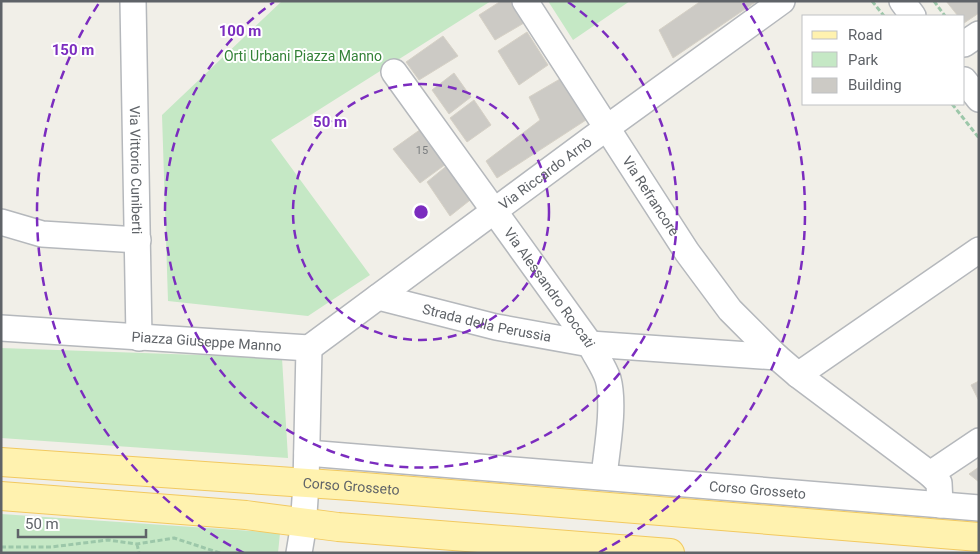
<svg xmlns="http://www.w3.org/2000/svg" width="980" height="554" viewBox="0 0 980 554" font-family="Roboto,sans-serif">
  <rect width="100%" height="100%" fill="#f1efe8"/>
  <path fill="#c5e8c5" d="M282 1H491L271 140 370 275 308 316 168 301 162 115Z
    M548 1H630L573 40Z
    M1 348 282 358 288 458 1 438Z
    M1 514 280 533 278 553H1Z"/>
  <path fill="#cccac5" stroke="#d6d1c6" d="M501 1H510L524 23 495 40 479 15Z
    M701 1H757L673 58 659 30Z
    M946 1H979V13L964 23V16H958Z
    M527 32 548 65 519 85 498 51Z
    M443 36 458 56 419 80 406 62Z
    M454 73 471 97 449 114 432 90Z
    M560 79 586 120 497 178 486 161 540 120 529 97Z
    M474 100 491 125 467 142 450 118Z
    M421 129 446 164 420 183 393 149Z
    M449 164 474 197 450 216 427 182Z
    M979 381V401L971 385Z
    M979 467V482L969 474Z"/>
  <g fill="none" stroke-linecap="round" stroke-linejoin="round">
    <defs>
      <g id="minor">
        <path id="s1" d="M133 1 139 338"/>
        <path id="s2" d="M525 1 687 252 730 310 777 357 798 375 930 474 939 483 940 505"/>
        <path d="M902 1 913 16"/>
        <path d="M964 44 979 34"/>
        <path id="s3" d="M394 72 590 344C595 355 604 367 608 379 615 405 607 449 604 476"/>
        <path d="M964 80 979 99"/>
        <path d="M1 222 42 234 138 240"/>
        <path id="s4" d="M378 297 496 327 590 344 777 357"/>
        <path id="s5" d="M1 328 309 348 306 484 303 529 299 553"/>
        <path id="s6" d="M309 348 590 140 782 1"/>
        <path d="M798 375 979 250"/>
        <path id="s7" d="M307 453 979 508"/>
        <path d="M930 474 979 441"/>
      </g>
      <g id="major">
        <path id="s8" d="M1 462 351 486 979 537"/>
        <path d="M1 496 246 515 338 527 670 553"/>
      </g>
    </defs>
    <use href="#minor" stroke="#b5b8bc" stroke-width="28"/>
    <use href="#major" stroke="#f2c960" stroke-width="30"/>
    <path stroke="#9cc7a9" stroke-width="3" stroke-dasharray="5 2.5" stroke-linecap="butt" d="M872 1 884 16
      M934 1 945 16
      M952 104 979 138
      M137 544 139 553
      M1 547H51L108 540 137 544 174 538 220 553"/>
    <use href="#minor" stroke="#fff" stroke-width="25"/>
    <use href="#major" stroke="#fff2af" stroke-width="28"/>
  </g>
  <g fill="none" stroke="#7b2cbf" stroke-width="2.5" stroke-dasharray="9 6">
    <circle cx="421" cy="212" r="128"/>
    <path d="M568 2A256 256 0 1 1 274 2"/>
    <path d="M244 553A384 384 0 0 1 99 3M743 3A384 384 0 0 1 598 553"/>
  </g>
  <g text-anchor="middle" stroke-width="4" stroke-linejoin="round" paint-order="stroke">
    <g font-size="11" fill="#7a7d7f">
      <text x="422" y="154">15</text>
    </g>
    <g font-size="14" fill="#348238" stroke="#fff">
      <text x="303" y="61">Orti Urbani Piazza Manno</text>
    </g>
    <g font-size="14" fill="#5f6368" stroke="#fff">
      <text dy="5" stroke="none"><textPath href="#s1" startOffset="169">Via Vittorio Cuniberti</textPath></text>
      <text dy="5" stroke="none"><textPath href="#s6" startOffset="294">Via Riccardo Arnò</textPath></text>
      <text dy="5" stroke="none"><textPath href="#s2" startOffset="232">Via Refrancore</textPath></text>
      <text dy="5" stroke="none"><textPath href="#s3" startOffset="266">Via Alessandro Roccati</textPath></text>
      <text dy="5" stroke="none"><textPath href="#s4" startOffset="112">Strada della Perussia</textPath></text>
      <text dy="5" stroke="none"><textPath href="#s5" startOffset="206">Piazza Giuseppe Manno</textPath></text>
      <text dy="5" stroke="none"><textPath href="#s8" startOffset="351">Corso Grosseto</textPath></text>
      <text dy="5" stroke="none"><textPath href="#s7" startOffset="452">Corso Grosseto</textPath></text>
    </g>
  </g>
  <circle cx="421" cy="212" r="8" fill="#7b2cbf" stroke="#fff" stroke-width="2.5"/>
  <g font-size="15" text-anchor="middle" font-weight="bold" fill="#7b2cbf" stroke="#fff" stroke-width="4" stroke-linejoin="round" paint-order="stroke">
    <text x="240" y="36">100 m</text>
    <text x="73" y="55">150 m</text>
    <text x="330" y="127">50 m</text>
  </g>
  <rect width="980" height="554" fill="none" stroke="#5f6368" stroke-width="5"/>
  <rect x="802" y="15" width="162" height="90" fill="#ffffff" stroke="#bfc1c3"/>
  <rect x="812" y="31" width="25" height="8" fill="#fff2af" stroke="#bfc1c3"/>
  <text x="848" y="40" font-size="15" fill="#5f6368">Road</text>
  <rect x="812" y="52" width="25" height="15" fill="#c5e8c5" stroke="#bfc1c3"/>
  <text x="848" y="65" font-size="15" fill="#5f6368">Park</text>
  <rect x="812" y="78" width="25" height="15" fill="#cccac5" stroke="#bfc1c3"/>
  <text x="848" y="90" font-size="15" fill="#5f6368">Building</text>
  <path d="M18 529v8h128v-8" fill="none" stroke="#5f6368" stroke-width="2.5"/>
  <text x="25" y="529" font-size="15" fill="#5f6368" stroke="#ffffff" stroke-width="4" paint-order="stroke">50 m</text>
</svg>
